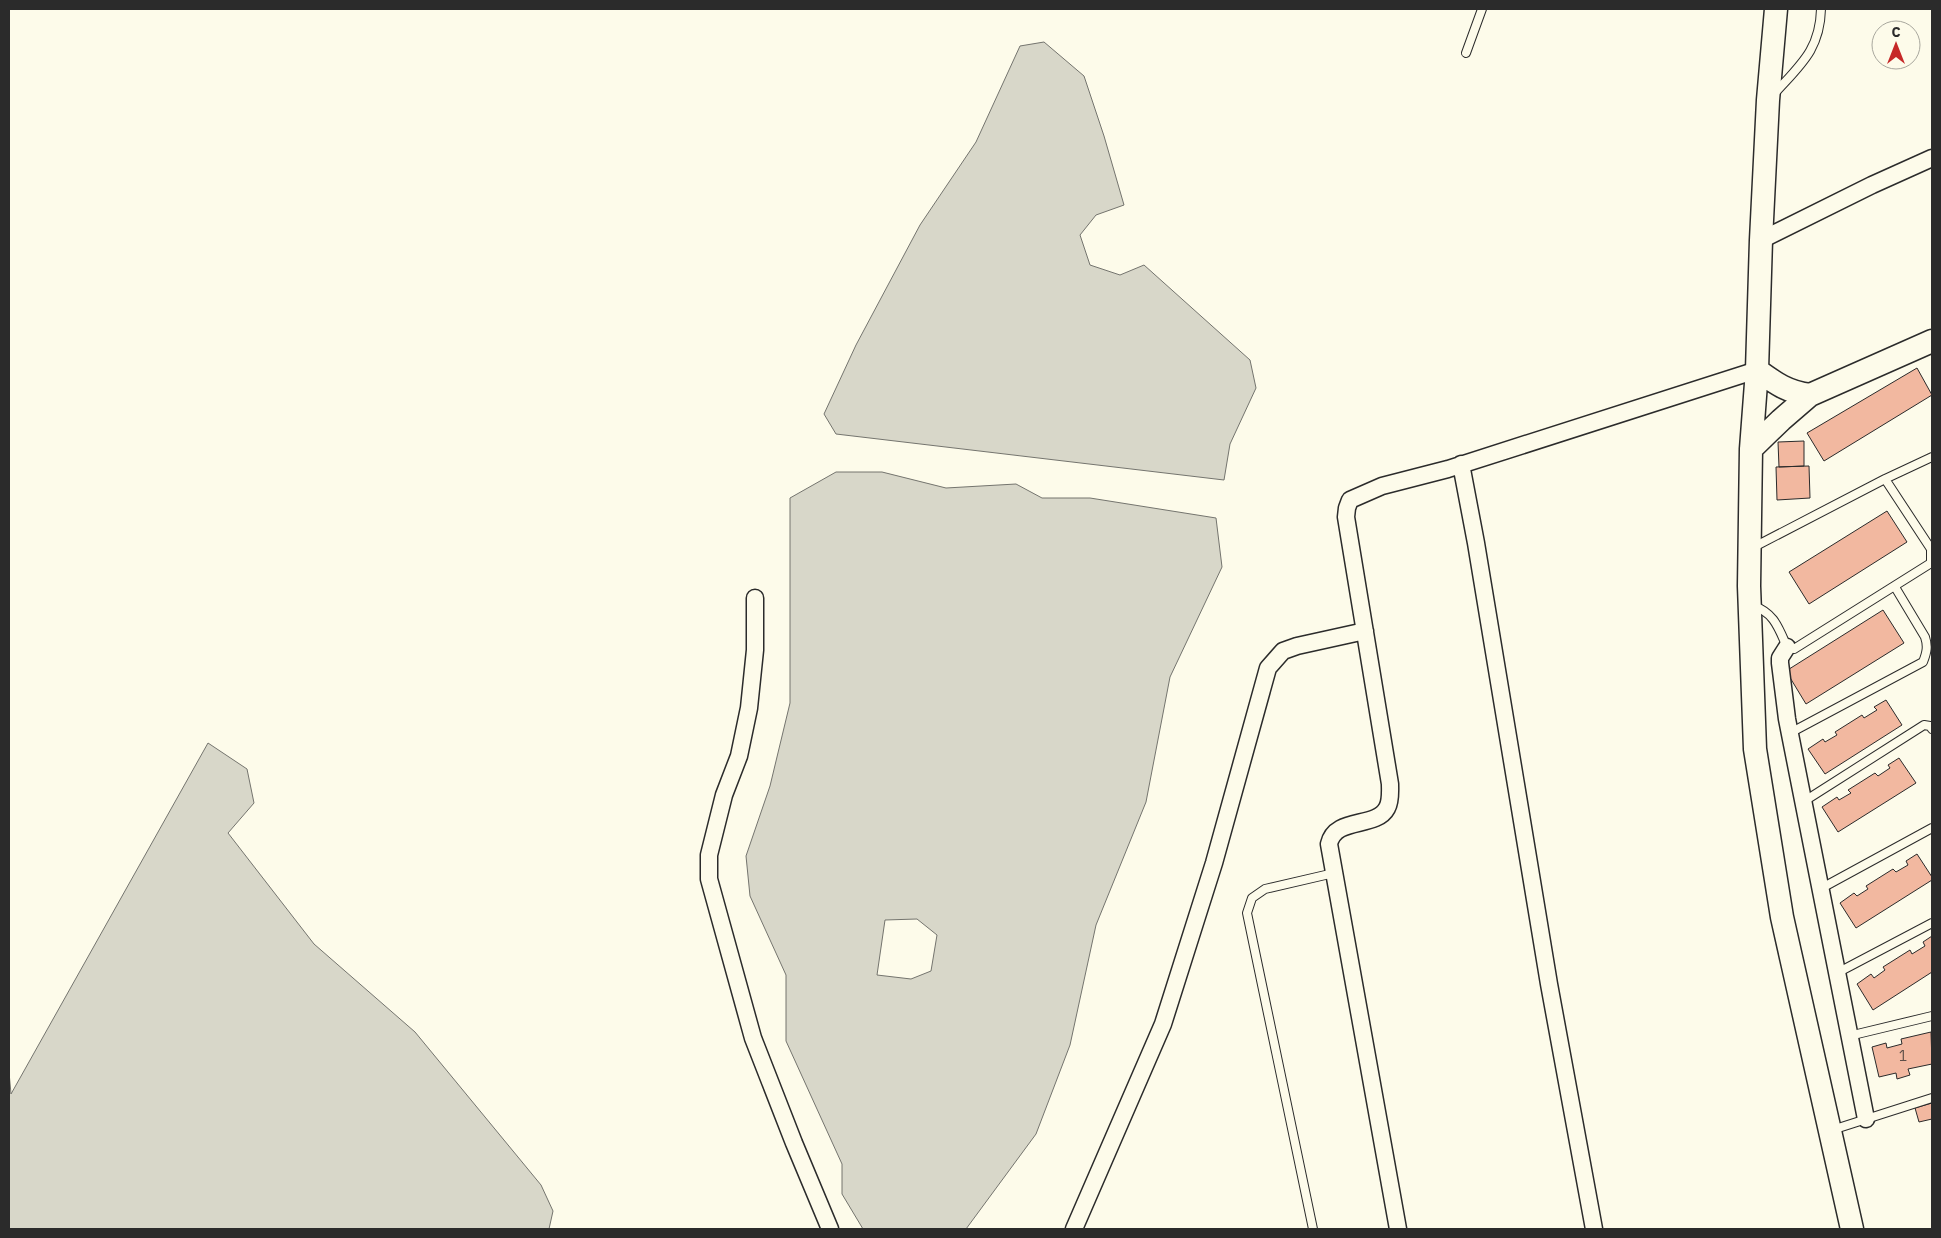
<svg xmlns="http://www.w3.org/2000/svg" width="1941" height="1238" viewBox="0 0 1941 1238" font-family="'IBM Plex Sans',sans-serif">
  <rect width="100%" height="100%" fill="#fdfbea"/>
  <path fill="#d8d7c9" stroke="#74746e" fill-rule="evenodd" d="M1044 42 1084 76 1104 136 1124 205 1096 215 1080 235 1090 265 1120 275 1144 265 1250 360 1256 388 1230 444 1224 480 836 434 824 414 856 345 920 225 976 142 1020 46Z
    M836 472H882L946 488 1016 484 1042 498H1090L1216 518 1222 567 1170 677 1146 802 1096 925 1070 1045 1036 1134 966 1229H863L842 1194V1164L786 1041V975L750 896 746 856 770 786 790 703V498ZM917 919 937 935 931 971 911 979 877 975 885 920Z
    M208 743 247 769 254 803 228 833 314 944 415 1032 541 1185 553 1211 549 1229H9V1072L11 1094Z"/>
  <path fill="#f2b8a0" stroke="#2b2b2b" d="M1917 368 1932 395 1824 461 1807 433Z
    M1804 441V466L1779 467 1778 442Z
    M1809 466 1810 498 1777 500 1776 467Z
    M1887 511 1907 542 1809 604 1789 572Z
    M1883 610 1904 643 1806 704 1786 671Z
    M1886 700 1902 725 1825 774 1808 749 1823 739 1825 742 1837 735 1835 732 1862 715 1864 718 1877 710 1874 707Z
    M1899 758 1916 783 1838 832 1822 807 1837 797 1839 800 1851 793 1848 790 1875 773 1878 776 1890 768 1888 765Z
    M1917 854 1932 877V880L1856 928 1840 903 1854 893 1857 896 1868 889 1866 886 1893 869 1896 872 1908 865 1906 861Z
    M1932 936V972L1873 1010 1857 984 1871 974 1874 978 1885 970 1883 967 1910 950 1912 954 1925 946 1923 942Z
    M1931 1032 1932 1064 1908 1069 1910 1075 1897 1079 1896 1073 1879 1077 1872 1047 1886 1043 1887 1048 1902 1044 1901 1039Z
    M1932 1103V1119L1919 1122 1915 1108Z"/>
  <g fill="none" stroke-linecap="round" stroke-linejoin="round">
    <defs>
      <path id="service" d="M1466 53 1482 9
        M1774 94C1800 65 1820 50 1821 9
        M1752 548 1885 479 1932 457
        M1753 606C1774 612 1779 629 1787 647L1794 649 1931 563V549L1885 479
        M1790 733 1923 662C1927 652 1928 646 1925 637L1895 587
        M1803 802 1924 725 1930 726 1932 729
        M1820 889 1932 828
        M1837 973 1932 923
        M1849 1036 1932 1016
        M1832 1130 1932 1098
        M1313 1229 1247 913 1252 898 1265 889 1334 873"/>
      <path id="minor" d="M1761 240 1872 185 1932 158
        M1461 464 1476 543 1549 984 1594 1229
        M755 598V650L749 708 739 756 724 795 709 855V879L753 1038 794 1143 830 1229
        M1787 647 1780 658V663L1787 719 1866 1119
        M1074 1229 1163 1024 1214 863 1268 668 1283 651 1297 646 1365 631
        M1398 1229 1329 844C1335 816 1376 829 1387 808 1391 801 1390 791 1390 784L1346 517 1347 508 1350 500 1382 486 1448 469 1757 370"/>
      <path id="secondary" d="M1776 9 1768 100 1761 240 1757 370 1751 449 1749 586 1755 749 1782 917 1852 1229
        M1757 370C1775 383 1787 392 1810 395
        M1751 449 1781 420 1810 395 1932 341"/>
    </defs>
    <use href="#service" stroke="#2b2b2b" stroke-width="10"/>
    <use href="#minor" stroke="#2b2b2b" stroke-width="19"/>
    <use href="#secondary" stroke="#2b2b2b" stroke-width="25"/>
    <use href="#service" stroke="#fdfbea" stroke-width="8"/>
    <use href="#minor" stroke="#fdfbea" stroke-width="16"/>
    <use href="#secondary" stroke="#fdfbea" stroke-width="22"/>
  </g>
  <g text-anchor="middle" stroke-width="4" stroke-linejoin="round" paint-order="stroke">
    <g font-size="14" fill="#5d4e48">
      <text x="1903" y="1061">1</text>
    </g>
  </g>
  <rect width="1941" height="1238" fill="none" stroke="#2b2b2b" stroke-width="20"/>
  <g transform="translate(1896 45)"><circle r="24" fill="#fdfbea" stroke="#a9a89e"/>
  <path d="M0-4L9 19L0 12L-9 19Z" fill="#c62828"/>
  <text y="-8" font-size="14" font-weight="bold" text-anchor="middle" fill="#2b2b2b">С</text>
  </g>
</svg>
